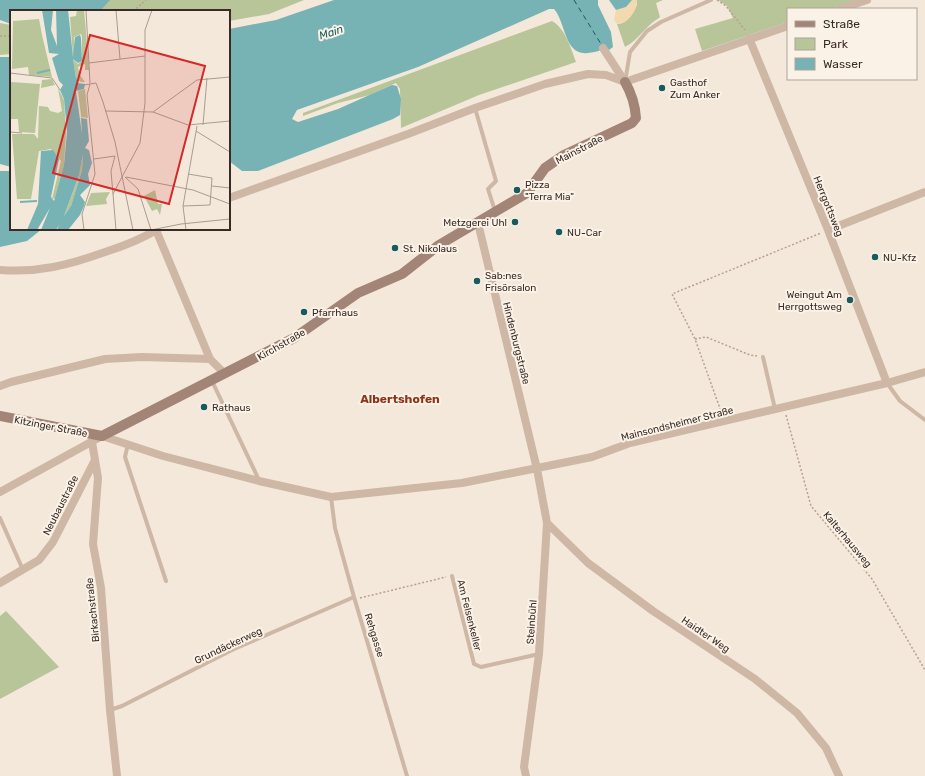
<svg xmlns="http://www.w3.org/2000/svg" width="925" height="776" viewBox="0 0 925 776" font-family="Rubik,sans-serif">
  <rect width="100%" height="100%" fill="#f4e8da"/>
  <path fill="#b7c599" d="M104 0H304L269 14 229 21V11H96Z
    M637 0H663L656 3 660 17 659 18C646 25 639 40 625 47L617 24H620C628 18 638 11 637 0Z
    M718 0H858L832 9H788V22L702 51 695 29 733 18 727 6Z
    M552 21C565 28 571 48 576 62L479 95 401 128 400 89 396 83 370 95 338 103 303 116V113Z
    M0 23 11 25V54L0 55Z
    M6 611 59 667 0 699V616Z"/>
  <path fill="#f3daae" d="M632 0H637C638 10 627 25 617 24L614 20 616 10 626 7Z"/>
  <path fill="#77b3b4" d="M0 0H110L100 11H11V24L0 20Z
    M334 0H598V5L611 32 613 47 609 50 605 46C604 47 602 49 600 50 598 52 592 52 588 53 564 56 566 22 554 9H549L418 67 297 110 292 119 298 122 338 109 392 85 397 86 401 99 400 115 393 119 258 171H242L229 161V29L276 20Z
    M609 0H632L626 7 616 10Z
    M0 57H11V167L0 164Z
    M0 171H11V229H42L27 241 0 247Z"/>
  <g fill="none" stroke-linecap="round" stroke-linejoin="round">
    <path stroke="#185b5e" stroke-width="1" stroke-dasharray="5 4" stroke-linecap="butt" d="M574 0 601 44"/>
    <path stroke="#baa08f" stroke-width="1.5" stroke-dasharray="2 2" stroke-linecap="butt" d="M717 0 726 6 745 30
      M133 11 146 0
      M0 36H11
      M695 339 706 337 750 355 757 356
      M722 414 695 339 672 294 821 233
      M786 415 811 506 872 579 925 670
      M360 598 446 577"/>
    <path stroke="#ceb7a5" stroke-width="4" d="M625 82 630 52 647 31 661 22 711 0
      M475 108 496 181 488 189 495 211
      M763 357 775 409
      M212 381 259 480
      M887 383 900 401 925 420
      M128 444 125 457 166 581
      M331 497 335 528 354 597 407 776
      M0 518 23 570
      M452 576 474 664 481 667 539 654
      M110 710 122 706 234 649 354 597"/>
    <path stroke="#ceb7a5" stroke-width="8" d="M840 9 867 0
      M749 38 828 230 887 383
      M603 48 625 82
      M625 82 788 26
      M229 198 408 134 475 108 545 84 588 74 606 75 625 82
      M478 223 537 469 547 523 539 654 524 767 526 776
      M156 230 210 359 225 374
      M828 230 925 192
      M0 270C38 273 69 265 105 252 124 246 140 240 158 229
      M0 386 11 382 105 359 142 357 210 359
      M92 442 98 478 93 544 101 588 110 710 117 776
      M0 492 102 436 163 456 259 481 331 497 462 483 592 457 630 443 887 383 925 372
      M547 523 588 563 653 611 755 679 797 713 826 748 839 776
      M0 583 39 560 53 542 95 460"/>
    <path stroke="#a28576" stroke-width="10" d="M0 416 102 436 294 338 358 293 402 274 439 245 527 193 545 168 564 155 632 123 636 118C635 104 632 94 625 82"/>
  </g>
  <g fill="#185b5e" stroke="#fbf2e7" stroke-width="1.5">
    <circle cx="662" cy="88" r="4"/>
    <circle cx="517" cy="190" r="4"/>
    <circle cx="515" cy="222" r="4"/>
    <circle cx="559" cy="232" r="4"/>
    <circle cx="395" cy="248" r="4"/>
    <circle cx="875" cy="257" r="4"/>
    <circle cx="477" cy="281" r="4"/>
    <circle cx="850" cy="300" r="4"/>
    <circle cx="304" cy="312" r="4"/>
    <circle cx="204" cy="407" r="4"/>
  </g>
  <g text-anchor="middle" stroke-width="4" stroke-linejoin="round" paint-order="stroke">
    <g font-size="10" fill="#392c27" stroke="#fbf2e7" text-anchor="start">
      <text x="670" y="86">Gasthof<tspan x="670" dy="12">Zum Anker</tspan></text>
      <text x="525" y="188">Pizza<tspan x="525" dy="12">"Terra Mia"</tspan></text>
      <text x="507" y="226" text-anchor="end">Metzgerei Uhl</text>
      <text x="567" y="236">NU-Car</text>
      <text x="403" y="252">St. Nikolaus</text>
      <text x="883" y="261">NU-Kfz</text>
      <text x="485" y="279">Sab:nes<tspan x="485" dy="12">Frisörsalon</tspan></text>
      <text x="842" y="298" text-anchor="end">Weingut Am<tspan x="842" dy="12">Herrgottsweg</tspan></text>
      <text x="312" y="316">Pfarrhaus</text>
      <text x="212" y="411">Rathaus</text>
    </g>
    <g font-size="10" fill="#392c27" stroke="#fbf2e7">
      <text transform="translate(579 149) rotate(-27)" y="4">Mainstraße</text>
      <text transform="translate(829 206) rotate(68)" y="4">Herrgottsweg</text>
      <text transform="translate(517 343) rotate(76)" y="4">Hindenburgstraße</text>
      <text transform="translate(281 344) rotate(-30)" y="4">Kirchstraße</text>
      <text transform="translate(677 423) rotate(-14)" y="4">Mainsondsheimer Straße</text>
      <text transform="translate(51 426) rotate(11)" y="4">Kitzinger Straße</text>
      <text transform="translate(60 505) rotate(-63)" y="4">Neubaustraße</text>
      <text transform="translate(848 539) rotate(50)" y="4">Kalterhausweg</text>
      <text transform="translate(92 610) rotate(-96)" y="4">Birkachstraße</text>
      <text transform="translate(470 615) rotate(76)" y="4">Am Felsenkeller</text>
      <text transform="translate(531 622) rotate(-86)" y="4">Steinbühl</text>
      <text transform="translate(706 634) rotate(34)" y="4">Haidter Weg</text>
      <text transform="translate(375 635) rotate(73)" y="4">Rehgasse</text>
      <text transform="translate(228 645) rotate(-25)" y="4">Grundäckerweg</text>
    </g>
    <g font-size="11" font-style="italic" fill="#185b5e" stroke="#fbf2e7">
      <text transform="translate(331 32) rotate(-18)" y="4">Main</text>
    </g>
    <g font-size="12" font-weight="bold" fill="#903218" stroke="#fbf2e7">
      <text x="400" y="403">Albertshofen</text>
    </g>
  </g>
  <g transform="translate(10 10)">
    <rect width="220" height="220" fill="#f4e8da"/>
    <path d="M67 0H74L76 21 79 60H75V54L68 57 70 65 75 72H71L66 68 63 49 68 54 72 51V27L71 24 64 27 65 45 63 46 60 7 66 6ZM29 9 32 25 42 67 19 65 18 57 2 59 3 11ZM42 69 45 75 31 78 32 70ZM1 72 30 74 25 123 9 122 8 109H0ZM48 78 54 90 56 123 54 155 45 188 42 189 51 151 41 139 29 141 21 189H7L2 124H24L28 129 29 96 38 97 40 101 48 103 52 101ZM75 79 78 108 71 107 73 122 68 81ZM73 144 72 160 61 196 54 206 68 168ZM145 180 148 194H152L150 205 147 199 142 201 134 186ZM100 182 96 189 97 194 76 196 81 183Z" fill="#b7c599"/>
    <path d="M32 0H43L41 20 47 36 46 0H58L63 47 65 27 70 25 71 28 72 51 68 53 63 49 64 55 66 68 69 70 67 73 75 74 74 79 66 81 72 124 71 108 77 109 79 131 75 138 79 140 82 153 78 164 80 175 70 185 75 192 74 196 70 205 58 220H47L49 215 46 220H31L40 198 27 220H17L28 194 31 141 43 140 49 149 41 187 44 191 54 155 57 122 54 89 50 80 53 75 49 71 42 48 49 44 39 43ZM73 144 72 160 61 196 54 206 69 165Z" fill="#77b3b4" fill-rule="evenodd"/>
    <path fill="none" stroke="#77b3b4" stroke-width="2" d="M27 63 40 60M51 80 74 75M10 192 27 191"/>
    <path fill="none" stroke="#a99d92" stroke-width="1" d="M76 0 80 73M106 0 110 49M79 53 135 46M0 63 42 68 50 80M74 75 86 73 93 92 105 132 123 220M95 101 143 102 178 115 220 111M143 102 187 70 220 67M193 115 197 68M186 121 220 142M0 122 12 123M84 149 105 146M115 167 128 179 141 220 171 214 220 209M116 167 183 180 220 194M202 176 220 178M103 184 101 161 105 146M173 196 200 195 202 168 178 164M74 220 72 204 85 164 77 85 80 74M106 220 103 184 130 133 135 93V20L142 0M176 220 173 196 187 116"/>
    <path fill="#d62828" fill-opacity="0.15" stroke="#d62828" stroke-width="2" d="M80 25 195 56 159 194 43 163Z"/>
    <rect width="220" height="220" fill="none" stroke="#392c27" stroke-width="2"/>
  </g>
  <rect x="787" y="8" width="130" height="72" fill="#fbf2e7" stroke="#ada39a"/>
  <rect x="795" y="21" width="20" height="6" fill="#a28576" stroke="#ada39a"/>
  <text x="823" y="28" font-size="12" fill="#392c27">Straße</text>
  <rect x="795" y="38" width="20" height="12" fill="#b7c599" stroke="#ada39a"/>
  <text x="823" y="48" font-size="12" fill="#392c27">Park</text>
  <rect x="795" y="58" width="20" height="12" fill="#77b3b4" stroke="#ada39a"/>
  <text x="823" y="68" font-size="12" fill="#392c27">Wasser</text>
</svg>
